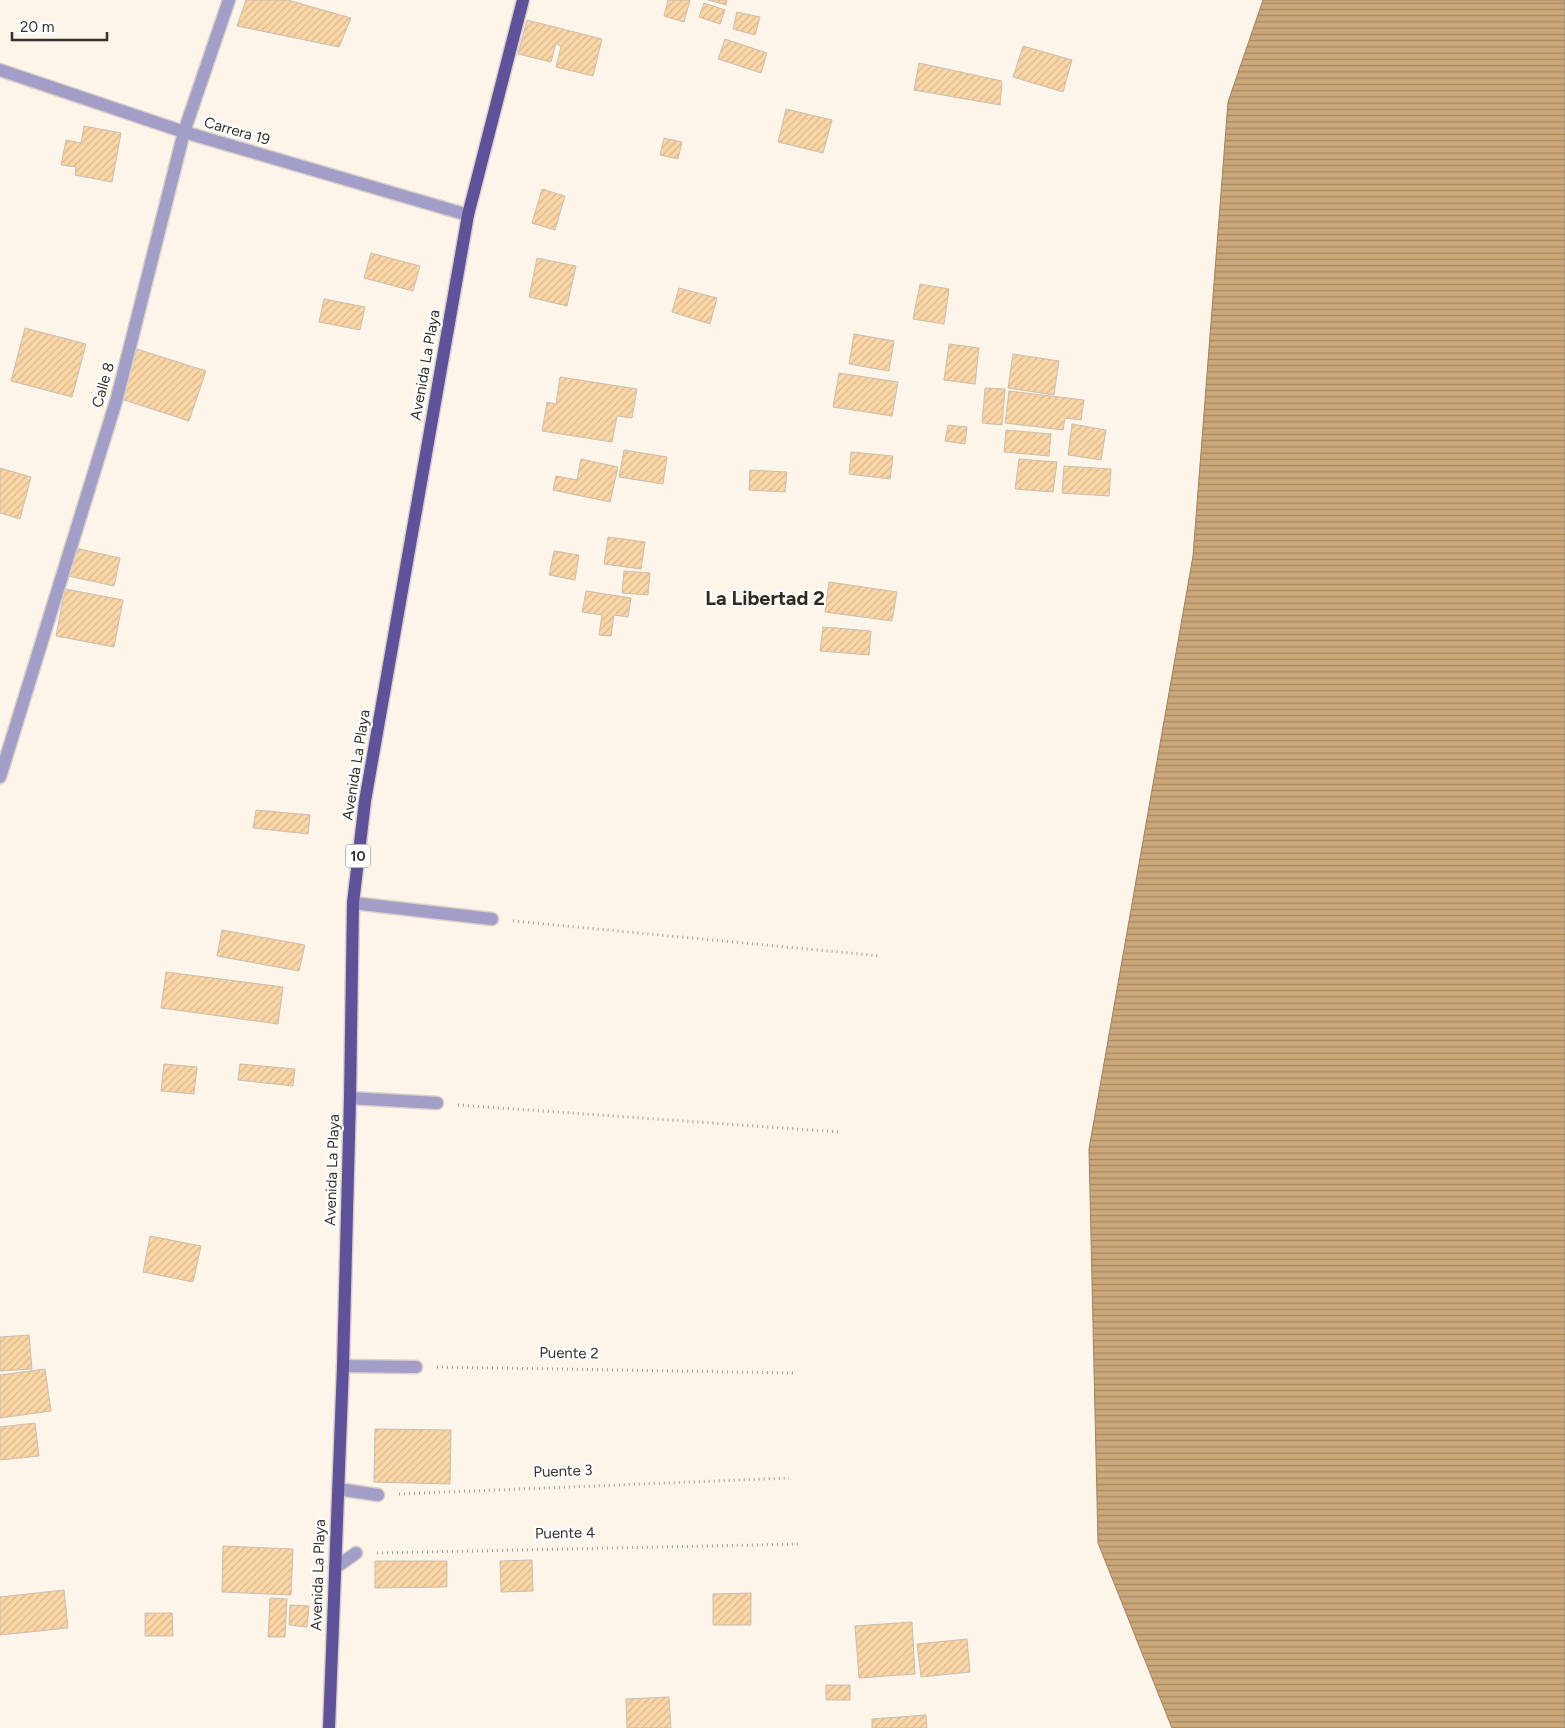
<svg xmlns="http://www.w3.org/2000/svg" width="1565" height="1728" viewBox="0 0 1565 1728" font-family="Figtree,sans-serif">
  <defs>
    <pattern id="water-rules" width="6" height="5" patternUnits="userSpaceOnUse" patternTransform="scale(1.25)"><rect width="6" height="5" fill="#cba779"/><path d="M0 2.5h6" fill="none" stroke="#a68863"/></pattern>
    <pattern id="building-hatch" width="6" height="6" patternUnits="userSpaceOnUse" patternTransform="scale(1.25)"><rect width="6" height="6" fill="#fad5a5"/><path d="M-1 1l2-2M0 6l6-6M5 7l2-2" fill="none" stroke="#d7b78e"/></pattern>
  </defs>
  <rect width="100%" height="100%" fill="#fef5ea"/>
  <path fill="url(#water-rules)" stroke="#9e8362" d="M1263 0H1565V1728H1172L1098 1543 1089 1149 1193 556 1228 102Z"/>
  <path fill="url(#building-hatch)" stroke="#c9bfb1" d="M246 0H288L351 18 339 47 237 26Z
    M668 0H690L684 22 664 16Z
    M708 0H727L726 5Z
    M704 3 725 10 720 24 699 17Z
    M737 12 760 17 755 35 733 29Z
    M527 20 602 39 593 76 556 67 561 47 556 43 551 62 518 54Z
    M725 39 767 53 761 73 718 59Z
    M1023 46 1072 60 1063 92 1013 77Z
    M919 63 1002 81 1000 105 914 90Z
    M786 109 832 120 823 153 778 142Z
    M84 126 121 133 112 182 75 175 76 167 61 165 66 140 81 143Z
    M664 138 682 142 678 159 660 155Z
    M542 189 565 196 555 230 532 223Z
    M371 253 420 266 413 291 364 278Z
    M537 258 576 266 567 306 529 297Z
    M920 284 949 289 944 324 913 319Z
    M679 288 717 298 710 324 672 312Z
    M324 299 365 307 360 330 319 322Z
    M25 328 86 344 72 397 11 381Z
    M854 334 894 341 889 371 849 364Z
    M949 344 979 348 975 384 944 380Z
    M137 349 206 371 189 421 121 399Z
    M1013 354 1059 361 1054 395 1008 388Z
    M839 373 898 382 892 416 833 407Z
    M560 377 637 389 632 418 617 416 612 442 542 431 547 402 556 404Z
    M985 388 1005 389 1002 425 982 423Z
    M1009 391 1084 400 1081 420 1065 418 1063 430 1005 423Z
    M1072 424 1106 430 1101 460 1068 455Z
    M948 425 967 427 965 444 945 441Z
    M1006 430 1051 434 1049 456 1004 452Z
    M624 450 667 457 663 484 619 477Z
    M851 452 893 456 890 479 849 474Z
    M581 459 618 467 610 502 553 490 556 476 577 480Z
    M1019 459 1057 462 1053 492 1015 489Z
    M1064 466 1111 469 1109 496 1062 493Z
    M0 468 31 477 20 519 0 513Z
    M750 470 787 472 785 492 749 490Z
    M608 537 645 542 641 569 604 564Z
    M75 548 120 558 114 586 68 576Z
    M554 551 579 555 575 580 549 575Z
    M624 571 650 573 648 595 622 593Z
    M829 582 897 592 892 621 825 612Z
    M65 589 123 600 114 647 56 636Z
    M586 591 631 598 628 617 614 615 611 636 599 635 602 615 582 612Z
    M823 627 871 631 869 655 820 651Z
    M256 810 310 815 308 834 253 828Z
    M222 930 305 945 299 971 217 956Z
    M166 972 283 987 278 1024 161 1008Z
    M164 1064 197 1067 194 1094 161 1091Z
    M240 1064 295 1069 293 1086 238 1080Z
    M150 1236 201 1246 193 1282 143 1272Z
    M29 1335 32 1369 0 1371V1337Z
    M45 1369 51 1411 0 1418V1375Z
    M35 1423 39 1456 0 1460V1427Z
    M375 1429 451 1430 450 1484 374 1482Z
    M223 1546 293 1549 291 1595 222 1592Z
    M532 1560 533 1591 501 1592 500 1561Z
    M375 1561H447V1587L375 1588Z
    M64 1590 68 1628 0 1635V1597Z
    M751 1593V1625H713V1594Z
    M270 1598 287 1599 285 1637H268Z
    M290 1605 309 1606 307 1627 289 1625Z
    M145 1613H172L173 1636H145Z
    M912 1622 915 1674 859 1678 855 1626Z
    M967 1639 970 1672 921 1677 917 1644Z
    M826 1685H850V1700H826Z
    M669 1697 671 1728H627L626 1699Z
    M926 1715 927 1728H872V1719Z"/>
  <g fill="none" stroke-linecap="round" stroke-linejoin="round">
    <defs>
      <path id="minor" d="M0 70 184 132 468 215
        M0 777 117 398 184 132 229 0
        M353 903 492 919
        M350 1098 437 1103
        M343 1366 416 1367
        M338 1489 378 1495
        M335 1568 356 1553"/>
      <path id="major" d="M329 1728 343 1366 350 1098 353 903 365 801 468 215 523 0"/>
    </defs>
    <use href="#minor" stroke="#dad2c8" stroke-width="15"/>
    <use href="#major" stroke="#dad2c8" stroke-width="15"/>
    <path stroke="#a59e96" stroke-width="3" stroke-dasharray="1 4" stroke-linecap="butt" d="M513 921 881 956
      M458 1105 840 1132
      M437 1367 794 1373
      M399 1494 789 1478
      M377 1553 801 1544"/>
    <use href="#minor" stroke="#a29ec8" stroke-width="12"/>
    <use href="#major" stroke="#5f529b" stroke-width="12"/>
  </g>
  <g text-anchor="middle" stroke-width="4.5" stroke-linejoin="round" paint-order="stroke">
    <rect fill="#fff" stroke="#726e6b" stroke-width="1" x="345.5" y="844.5" width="25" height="23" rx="4"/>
    <g font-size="14" font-weight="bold" fill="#35302b">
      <text x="358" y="861">10</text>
    </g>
    <g font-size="15" fill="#35302b" stroke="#fff">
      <text transform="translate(237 131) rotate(16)" y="5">Carrera 19</text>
      <text transform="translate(425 365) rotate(-80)" y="5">Avenida La Playa</text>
      <text transform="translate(103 385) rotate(-74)" y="5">Calle 8</text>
      <text transform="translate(356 765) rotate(-81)" y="5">Avenida La Playa</text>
      <text transform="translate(332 1170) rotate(-88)" y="5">Avenida La Playa</text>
      <text transform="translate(569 1353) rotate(1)" y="5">Puente 2</text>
      <text transform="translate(563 1471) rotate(-2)" y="5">Puente 3</text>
      <text transform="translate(565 1533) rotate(-1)" y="5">Puente 4</text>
      <text transform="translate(318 1575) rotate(-88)" y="5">Avenida La Playa</text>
    </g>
    <g font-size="20" font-weight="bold" fill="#322a1f" stroke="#fff">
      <text x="765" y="605">La Libertad 2</text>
    </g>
  </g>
  <path d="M12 32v8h95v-8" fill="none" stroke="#35302b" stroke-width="2.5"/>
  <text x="20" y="32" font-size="15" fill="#35302b" stroke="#ffffff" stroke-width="4" paint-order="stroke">20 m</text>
</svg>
